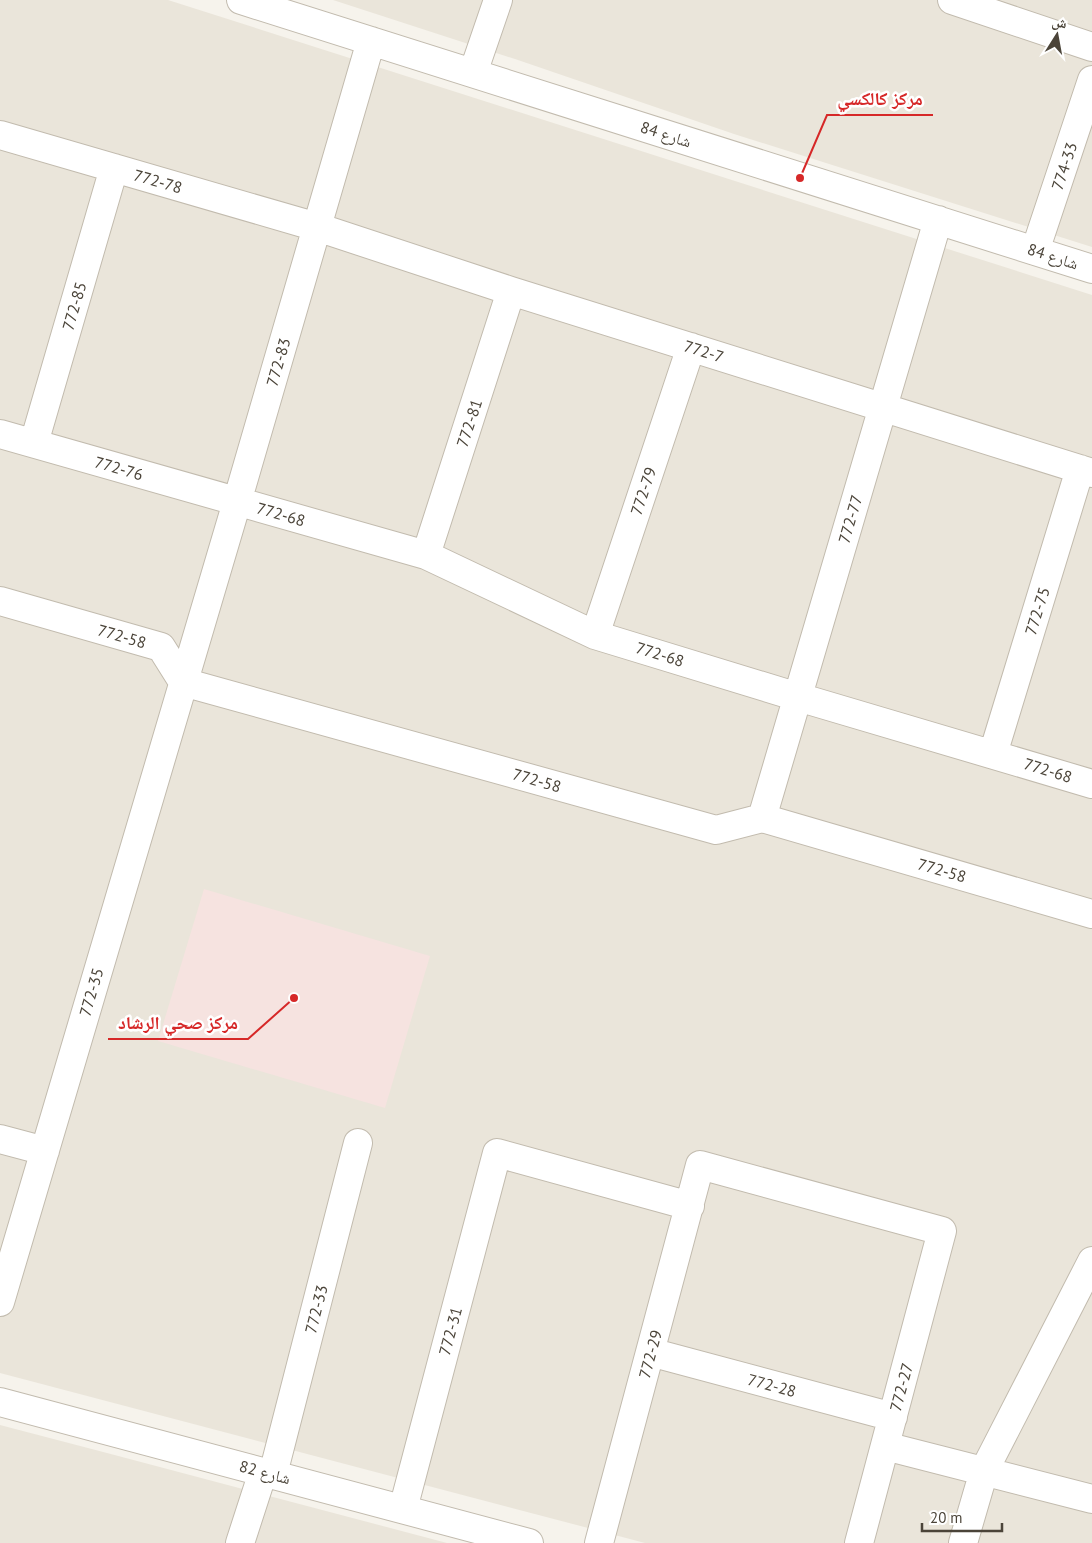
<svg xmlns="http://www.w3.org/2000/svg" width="1092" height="1543" viewBox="0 0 1092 1543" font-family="'PT Sans','Noto Naskh Arabic',sans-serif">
  <rect width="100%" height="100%" fill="#f6f3ec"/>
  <path fill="#eae5da" d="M0 0H168L1092 295V1543H645L0 1373Z
    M333 0H1092V247L734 134 515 59Z
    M0 1425 107 1453 447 1543H0Z"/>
  <path fill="#f6e3e0" d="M204 889 430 956 385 1108 158 1041Z"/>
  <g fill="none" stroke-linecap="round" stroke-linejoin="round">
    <defs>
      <path id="minor" d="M241 0 1092 269
        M952 0 1092 47
        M473 73 498 0
        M0 135 317 227 511 291 1092 473
        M1035 251 1092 80
        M0 434 426 555 595 635 798 697 1092 784
        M34 443 114 168
        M426 555 511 291
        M0 601 161 647 183 682 716 830 762 818 1092 914
        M595 635 691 347
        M993 754 1080 469
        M762 818 938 220
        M0 1139 45 1151
        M0 1302 237 502 371 41
        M650 1352 893 1417
        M0 1402 529 1543
        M885 1446 1092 1499
        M273 1474 358 1143
        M403 1509 497 1153 690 1206
        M240 1543 263 1472
        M599 1543 700 1165 942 1231 859 1543
        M963 1543 984 1471 1092 1261"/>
    </defs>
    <use href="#minor" stroke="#c2bbae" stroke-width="30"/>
    <use href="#minor" stroke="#fff" stroke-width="28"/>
  </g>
  <g text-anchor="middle" stroke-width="5" stroke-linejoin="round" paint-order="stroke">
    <g font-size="16" fill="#4b4439" stroke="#fff">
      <text transform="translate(666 134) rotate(18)" y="6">شارع 84</text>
      <text transform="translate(1064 166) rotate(-72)" y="6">774-33</text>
      <text transform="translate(158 181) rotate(16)" y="6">772-78</text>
      <text transform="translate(1053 256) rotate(18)" y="6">شارع 84</text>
      <text transform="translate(74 306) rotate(-74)" y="6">772-85</text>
      <text transform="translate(704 351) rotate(17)" y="6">772-7</text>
      <text transform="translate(278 362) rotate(-74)" y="6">772-83</text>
      <text transform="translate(469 423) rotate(-72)" y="6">772-81</text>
      <text transform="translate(119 468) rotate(16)" y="6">772-76</text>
      <text transform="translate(643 491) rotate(-72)" y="6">772-79</text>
      <text transform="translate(281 514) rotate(16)" y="6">772-68</text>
      <text transform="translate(850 519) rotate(-74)" y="6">772-77</text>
      <text transform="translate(1037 611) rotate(-73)" y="6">772-75</text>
      <text transform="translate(122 636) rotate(16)" y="6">772-58</text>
      <text transform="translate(660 654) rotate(17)" y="6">772-68</text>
      <text transform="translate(1048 770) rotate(17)" y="6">772-68</text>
      <text transform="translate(537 780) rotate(16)" y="6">772-58</text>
      <text transform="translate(942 870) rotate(16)" y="6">772-58</text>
      <text transform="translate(91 992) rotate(-74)" y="6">772-35</text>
      <text transform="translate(316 1309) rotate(-76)" y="6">772-33</text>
      <text transform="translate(450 1331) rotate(-75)" y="6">772-31</text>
      <text transform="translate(650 1354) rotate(-75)" y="6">772-29</text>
      <text transform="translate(772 1385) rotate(15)" y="6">772-28</text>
      <text transform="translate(901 1387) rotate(-75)" y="6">772-27</text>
      <text transform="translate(265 1472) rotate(15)" y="6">شارع 82</text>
    </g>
  </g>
  <path fill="none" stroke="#d62828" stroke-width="2" d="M800 178L827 115H933M294 998L248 1039H108"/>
  <g fill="#d62828" stroke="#fff" stroke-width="2">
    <circle cx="800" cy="178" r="5"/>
    <circle cx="294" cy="998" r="5"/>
  </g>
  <g font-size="18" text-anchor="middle" font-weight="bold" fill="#d62828" stroke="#fff" stroke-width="5" stroke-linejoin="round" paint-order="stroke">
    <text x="880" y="105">مركز كالكسي</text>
    <text x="178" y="1029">مركز صحي الرشاد</text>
  </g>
  <g transform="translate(1057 35) rotate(11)" stroke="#ffffff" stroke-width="4" paint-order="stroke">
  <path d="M0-4L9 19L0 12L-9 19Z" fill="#4b4439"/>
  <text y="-8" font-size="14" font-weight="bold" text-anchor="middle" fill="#4b4439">ش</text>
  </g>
  <path d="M922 1523v8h80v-8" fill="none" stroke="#4b4439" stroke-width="2.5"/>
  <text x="930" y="1523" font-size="15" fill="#4b4439" stroke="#ffffff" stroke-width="4" paint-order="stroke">20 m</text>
</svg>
